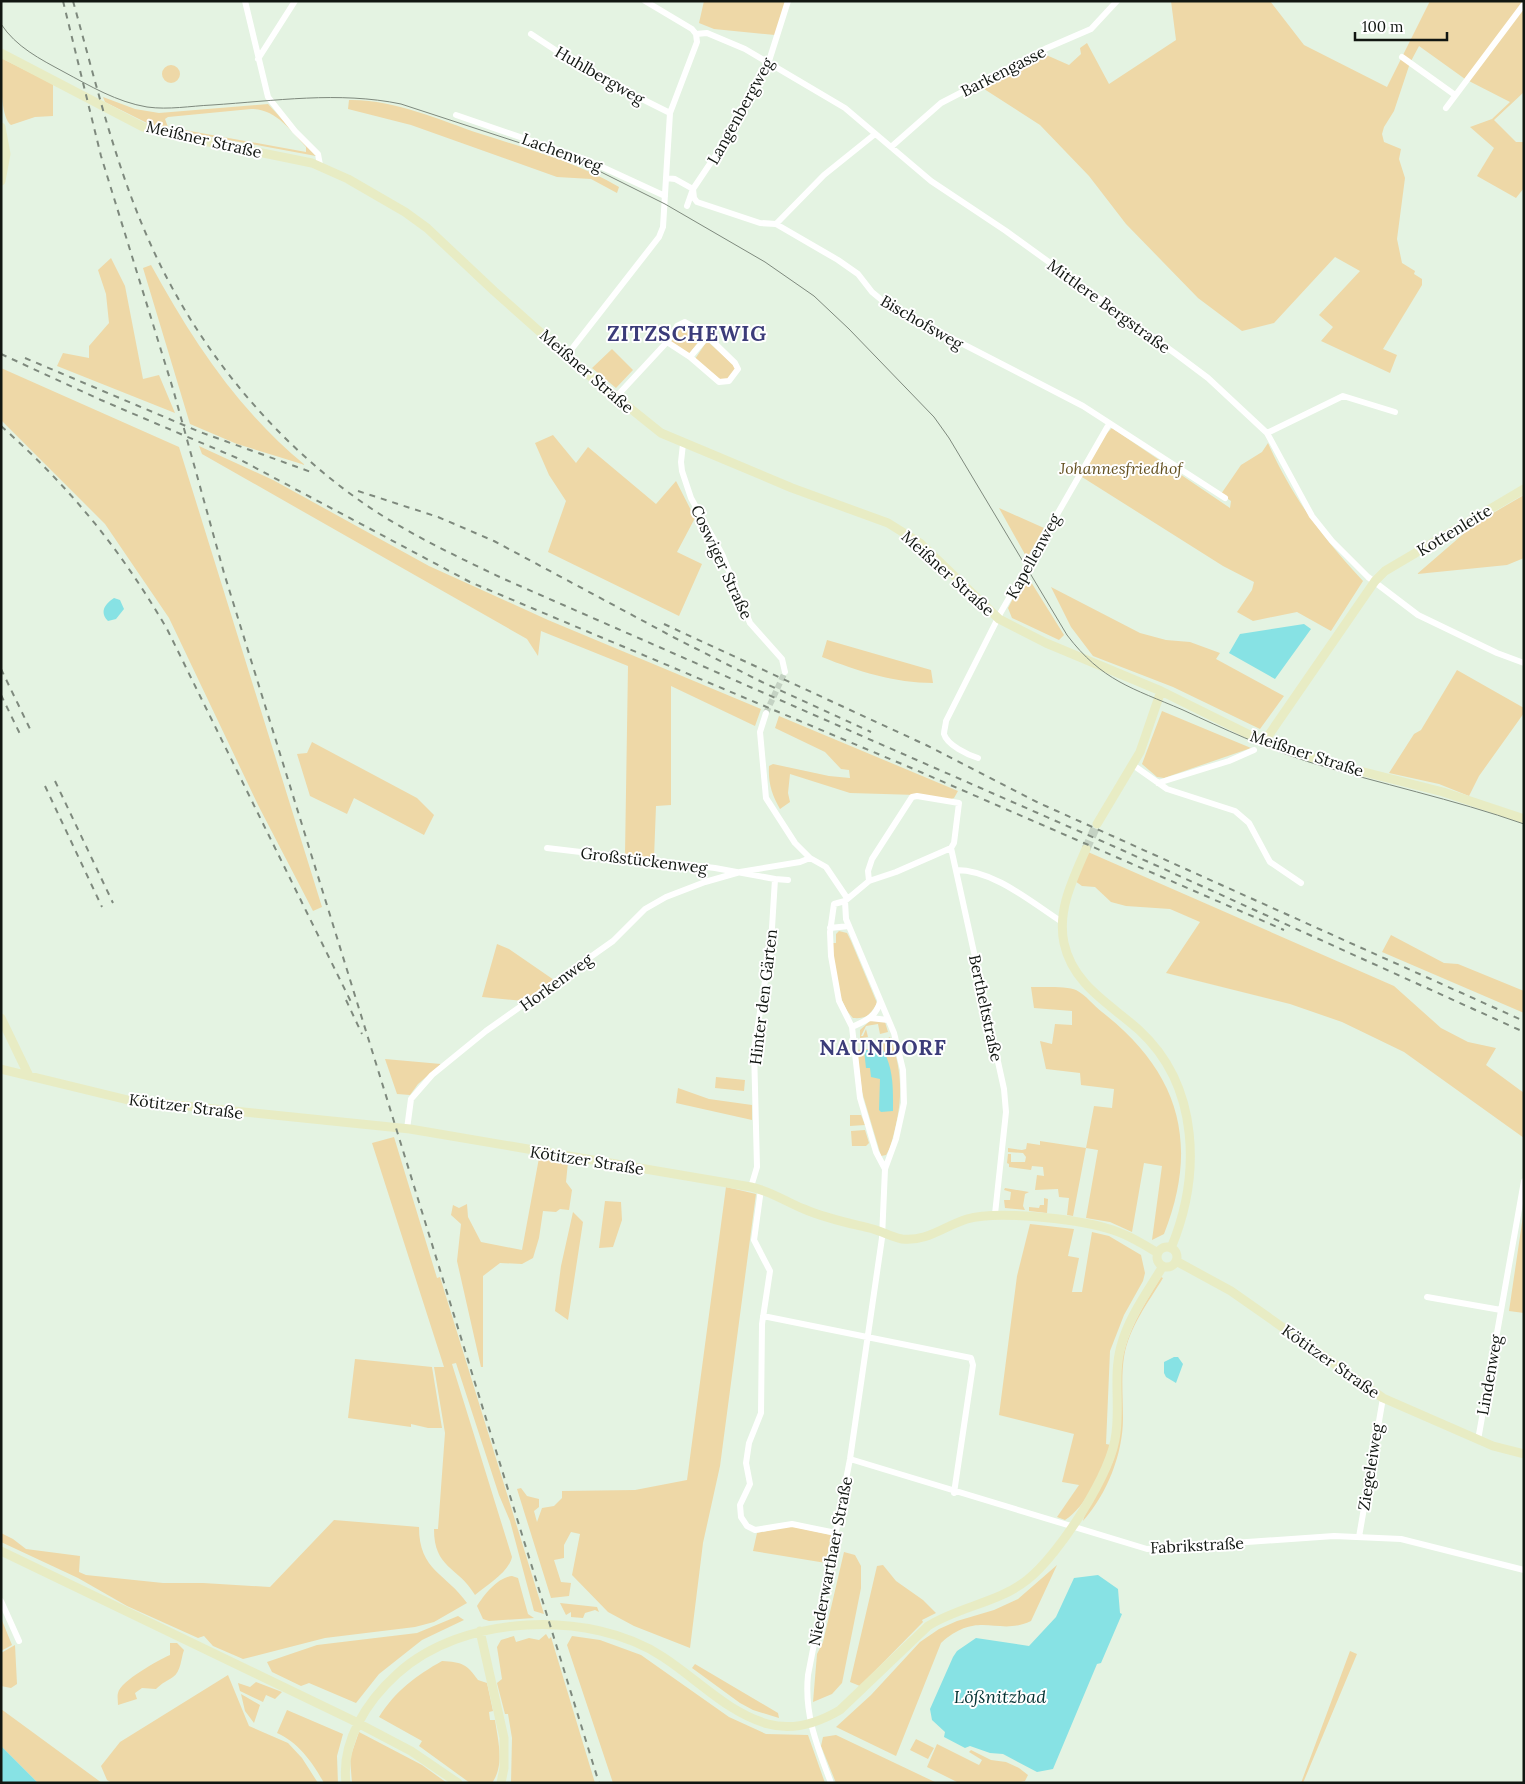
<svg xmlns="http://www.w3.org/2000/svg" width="1525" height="1784" viewBox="0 0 1525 1784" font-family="Lora,serif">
  <rect width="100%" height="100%" fill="#e4f3e2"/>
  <path fill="#eed8a7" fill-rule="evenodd" d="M704 1H786L775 35 714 29 699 23Z
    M1171 1H1270L1304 45 1387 87 1430 1H1524V92L1494 120 1516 142H1524V188L1516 198 1477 176 1494 148 1470 127 1492 119 1510 102 1465 79 1419 46 1410 63 1394 111 1384 127 1382 134 1384 142 1401 149 1399 159 1405 178 1397 239 1402 263 1415 271 1414 274 1422 279V285L1383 349 1397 355 1390 373 1321 341 1333 327 1319 315 1360 271 1335 257 1274 323 1242 331 1198 298 1126 224 1089 176 1040 125 981 87 1044 54 1069 65 1081 54 1080 48 1087 43 1109 84 1176 40Z
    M1 58 53 84V116L35 117 11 125C0 117 1 75 1 58Z
    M162 74a9 9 0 1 1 18 0a9 9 0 1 1-18 0Z
    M103 97 135 109 159 113 268 104 316 156 169 129 147 123 105 102ZM251 109C276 109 290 130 306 147V152L168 127 165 119 168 117Z
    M349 100C394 99 439 120 481 134 527 149 577 162 619 187L617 193 591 179 557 177 411 125 348 109Z
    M111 258 125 286 143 379 159 375 175 413 57 366 63 353 89 358V346L109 323 106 294 98 270Z
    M151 265C192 340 238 410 305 465L237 444 190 424 143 268Z
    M683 325 700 333 702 337 689 354 671 342Z
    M707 341 735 366 736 370 726 380H721L695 359Z
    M612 349 633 370 616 388 592 368Z
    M1 368 179 447 322 907 313 911 258 805 169 618 105 524 1 420Z
    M1112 428 1230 508 1231 501 1221 494 1241 465 1262 452 1268 443C1292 497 1322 537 1363 581L1331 631 1297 612 1253 621 1237 612 1252 590 1254 582 1223 566 1082 477 1104 436Z
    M553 435 576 463 588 447 656 504 676 481 695 518 677 552 702 564 679 616 548 552 566 501 549 475 535 443Z
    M199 446 273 480 429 566 548 620 761 709 755 726 671 686V805L656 806 654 858 625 855 628 666 541 631 538 656 527 639 202 454Z
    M1524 495V558L1507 565 1417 574 1476 523Z
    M999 508 1044 528 1027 558Z
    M1026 574 1064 635 1059 640 1012 618 1008 608Z
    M1051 587 1140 633 1166 640 1190 642 1220 653 1216 659 1284 696 1260 729 1173 687 1093 656 1071 627Z
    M827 640 931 670 933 683C895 683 857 671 822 657Z
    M1457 670 1524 708V713L1479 776 1469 796 1439 784 1389 773 1414 734 1421 730Z
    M1162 711 1251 748 1164 778 1157 777 1142 764Z
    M779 716 958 791 954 798 945 801 917 795 850 793 790 774 788 793 790 802 780 809C772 795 768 783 769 766L773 764 829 776 850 778 849 770 841 769 825 752 775 728Z
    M312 742 417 798 434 815 424 835 354 798 347 814 310 796 297 754 307 753Z
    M1088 852 1394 986 1441 1028 1468 1042 1496 1048 1486 1065 1524 1093V1138L1404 1052 1342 1022 1290 1004 1166 973 1200 922 1170 909 1126 906 1111 902 1095 887 1082 886 1075 881Z
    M839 931 847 933 851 941 877 1003C870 1015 867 1019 853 1018 836 1001 835 967 832 943H836V934Z
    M1391 935 1444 963 1458 964 1524 991V1013L1382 952Z
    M497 944 509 949 554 980 524 1001 482 997Z
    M1031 987C1041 987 1069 986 1076 990 1086 995 1094 1006 1102 1012 1179 1072 1200 1143 1164 1234L1152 1240 1162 1166 1144 1163 1132 1232 1110 1222 1086 1218 1098 1150 1086 1148 1073 1216 1067 1215 1069 1198 1059 1197 1058 1189 1035 1190 1037 1175 1044 1176 1043 1167 1032 1166 1031 1170 1009 1167V1164L1007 1163 1008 1154H1011V1162H1025L1026 1157 1023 1153 1008 1152V1148L1022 1150 1026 1149 1027 1143 1040 1145V1141L1086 1148 1094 1106 1112 1108 1114 1089 1081 1085 1080 1073 1046 1069 1040 1041 1052 1044 1055 1024 1072 1025V1011L1034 1008Z
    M871 1020 885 1022 888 1032 880 1034 878 1024 866 1026 861 1036H863L866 1029 868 1037 860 1038V1030Z
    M890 1037C905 1078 902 1107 890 1148L886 1155 881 1156 862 1092 857 1050 878 1048 879 1043Z
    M385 1059 441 1064 418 1084 410 1095 397 1094Z
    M716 1077 745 1080 744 1091 715 1088Z
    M678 1088 709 1099 752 1105V1120L676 1103Z
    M850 1115H861L865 1125 850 1126Z
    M865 1130 869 1143 866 1146H852L851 1131Z
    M394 1137 437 1278 440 1277 544 1614 534 1611 510 1521 499 1495 456 1363 452 1364 512 1557C509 1572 486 1586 475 1595 458 1566 434 1569 434 1529H438L445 1433 434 1367H444L372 1143Z
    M539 1158 568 1162 566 1182 572 1190 569 1210 560 1209 556 1212 543 1211 539 1238 533 1258 522 1264 500 1263 483 1276V1367H481L457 1261 461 1224 451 1215 453 1205 459 1208 467 1204 468 1217 481 1242 522 1250Z
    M726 1187 756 1194 720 1466 703 1543 690 1648 634 1626 608 1612 572 1575 580 1534 571 1532 564 1545V1558L554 1560 561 1582 571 1583 569 1596 551 1598 517 1489 521 1488 527 1496 539 1499V1507L534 1511 537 1522 542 1508 554 1506 562 1498V1491L635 1490 687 1480Z
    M1005 1188 1029 1192 1025 1194 1023 1206 1025 1210 1005 1208 1004 1200H1010L1011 1192 1004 1190Z
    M1044 1198 1048 1199 1047 1213 1029 1211V1207L1039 1208 1040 1205H1044Z
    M605 1201 621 1202 622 1220 613 1247 599 1248Z
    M1524 1209V1313L1509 1311Z
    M573 1212 583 1222 568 1320 555 1311 561 1266Z
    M1030 1224 1074 1229 1068 1256 1079 1258 1072 1292H1082L1092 1232 1109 1236 1141 1255 1145 1273 1143 1281 1124 1315 1110 1351 1106 1444 1111 1445C1105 1468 1085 1508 1065 1520L1057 1517 1079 1485 1062 1482 1074 1434 999 1415 1017 1276Z
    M1161 1277 1163 1278C1148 1303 1129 1327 1124 1357 1121 1377 1123 1398 1123 1418 1123 1454 1107 1494 1083 1521 1088 1501 1108 1479 1115 1455 1122 1432 1118 1407 1119 1383 1122 1339 1139 1313 1161 1277Z
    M355 1359 432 1367 442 1428H428L411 1424V1427L348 1418Z
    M334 1520 419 1527C419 1571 446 1573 467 1603L434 1622 415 1627 325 1638 243 1659 213 1646 204 1636 198 1638 127 1606 78 1578 1 1542V1533L13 1539 26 1549 80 1556 79 1572 86 1575 163 1583H203L270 1587Z
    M790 1526 831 1535 826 1563 753 1551 757 1533Z
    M844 1552 855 1555 861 1566V1588L842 1683 832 1694 813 1702 817 1654 823 1642Z
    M883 1565 896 1581 923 1600 936 1613 922 1620 923 1622 860 1686 850 1682 877 1566Z
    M1057 1565 1031 1621C997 1637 979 1609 941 1643L896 1756 836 1727 871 1695 920 1642 939 1629 957 1621 994 1610 1018 1599Z
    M512 1576 518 1578 528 1614 534 1618 489 1621 483 1619 477 1606C485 1594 497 1578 512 1576Z
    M560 1603 597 1607 599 1612 595 1610 585 1613 583 1618 571 1617V1612L566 1615Z
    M458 1616 464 1620 422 1640 379 1674 356 1703 309 1683 301 1686 272 1672 267 1662 317 1645 417 1633Z
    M1 1618 12 1645 1 1651Z
    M546 1634 549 1639 551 1637 595 1783H511L512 1738 508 1714H505L497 1683 502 1679 497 1647 501 1640 514 1636 516 1642 529 1638 539 1640Z
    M572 1636 600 1640 641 1655 729 1717 766 1734 808 1735 825 1783H613L567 1645Z
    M170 1643H177L184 1650C181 1658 181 1672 173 1677 167 1681 162 1683 156 1689L142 1688 135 1693 137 1699 118 1705C118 1701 117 1696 118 1693 120 1681 159 1660 170 1655Z
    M15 1645 17 1684 11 1688 1 1686V1653Z
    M1350 1651 1357 1654 1303 1783H1301Z
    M442 1661C462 1662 467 1664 478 1680L487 1683 493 1711 489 1712 490 1720H495C498 1741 505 1765 492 1783H470L419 1746 422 1741 379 1717C395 1691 417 1675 442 1661Z
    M695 1664 778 1713 779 1718 753 1710 740 1703 692 1668Z
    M228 1675 249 1726 288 1743 302 1758 318 1783H112L107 1780 101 1766 120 1742Z
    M256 1682 282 1692 275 1699 266 1695 263 1702 240 1691 238 1683 250 1687Z
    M241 1694 260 1705 254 1723 245 1711Z
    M1 1709 102 1783H38L1 1746Z
    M287 1710 343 1734 337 1756 338 1783H324C313 1763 298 1742 277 1733Z
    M359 1732 422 1765 447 1783H352L350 1758Z
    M836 1735 937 1783H836L821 1746 823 1737Z
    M916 1739 934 1748 928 1759 910 1750Z
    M937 1744 979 1765 982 1760 969 1752 971 1750 991 1760 1006 1762 1019 1768 1028 1775 1025 1781 1017 1783H959L927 1767Z"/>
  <path fill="#87e2e4" d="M114 598 120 600 124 609 116 619 108 621C99 612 105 604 114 598Z
    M1304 624 1311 629 1275 679 1229 653 1240 634Z
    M864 1050H883C894 1070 893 1089 893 1111L881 1112 879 1110 880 1079 871 1077 870 1068H866Z
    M1174 1357H1178L1183 1364 1176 1383 1166 1377 1164 1373V1362Z
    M1098 1575 1118 1589 1120 1613 1122 1614 1101 1663 1097 1664 1053 1769 1037 1772 1003 1754 990 1753 970 1746 965 1748 944 1737 945 1732 932 1720 930 1709 953 1657 957 1651 976 1638 1029 1646 1056 1617 1074 1578Z
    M1 1746 38 1783H1Z"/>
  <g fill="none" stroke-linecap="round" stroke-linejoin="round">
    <path stroke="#c4d2c3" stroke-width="6" stroke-dasharray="6 3" stroke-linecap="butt" d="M766 713 785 672"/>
    <path stroke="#c4d2c3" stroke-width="9" stroke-dasharray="9 4.5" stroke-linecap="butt" d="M1086 849 1097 824"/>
    <path stroke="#fff" stroke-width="6" d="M245 1 268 97 295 131 318 154 320 165
      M645 1 692 29 696 34
      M531 34 590 73 670 113
      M696 34 707 33 745 49 845 108 931 181 1006 231 1176 354 1208 378 1267 433 1312 516 1332 541 1368 577 1418 615 1497 653 1524 663
      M1402 57 1455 95
      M258 59 295 1
      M1446 108 1524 4
      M456 115 587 160 665 196
      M891 147 941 103 1047 48 1091 29 1117 1
      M666 178 675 179 693 189
      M693 189 694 198 697 202 760 223 776 224 838 260 858 274 872 292 889 306 1083 406 1225 498
      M687 206 693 189 734 128 769 61 788 1
      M776 224 824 175 875 134
      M567 355 659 237 663 227 670 113 697 42 696 34
      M690 357 707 337
      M616 397 667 342 677 326 685 322 703 332 735 363 738 369 729 381 719 382 690 357 667 342
      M1267 433 1343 396 1395 412
      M683 444 681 462 682 471 691 498 722 554 750 623 782 659 785 672
      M766 713 760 732 766 798 795 843 810 858 826 867 847 898
      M978 758C968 755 947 745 944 734 944 730 946 724 946 721L1001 612 1109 424
      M1133 765 1167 789 1235 811 1249 823 1270 862 1301 883
      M1158 783 1229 761 1254 750
      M547 848 715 868 775 879
      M956 870C994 870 1031 902 1062 922
      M869 881 868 871 872 859 912 797 917 796 959 803 954 843 951 848 1004 1089 1006 1112 995 1214
      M830 928 849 926
      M870 1018 888 1020
      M852 1027C865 1021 876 1017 880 1002
      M407 1129 411 1099 432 1075 486 1031 613 941 645 909 666 897 705 882 740 872 800 862 810 858
      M885 1169 876 1152 860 1098 852 1027 839 1001 831 956 830 932 834 904 845 901 869 881 896 872 951 848
      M751 1187 757 1167 754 1049 771 944 775 879 788 880
      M761 1189 754 1240 770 1271 762 1324 761 1413 749 1443 746 1463 750 1484 740 1505 741 1517 747 1526 755 1530 792 1524 836 1533
      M1427 1297 1501 1310
      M763 1316 971 1358 973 1365 954 1493
      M1478 1440 1524 1181
      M850 1459 1147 1549 1334 1536 1401 1539 1524 1570
      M1359 1537 1383 1398
      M1 1601 19 1641
      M831 1783C817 1746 804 1714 808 1675L850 1459 882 1238 885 1169 896 1139 904 1103 903 1070 894 1033 846 919 845 901"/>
    <path stroke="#e8ecc4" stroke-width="9" d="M1 53 143 127 169 134 312 163 348 179 405 212 427 228 494 291 585 372 661 433 792 488 888 523 920 543 999 619 1046 643 1161 691 1264 742 1328 763 1443 792 1524 819
      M1 127 6 154 1 181
      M1264 742 1375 581 1385 571 1524 489
      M1097 824 1140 752 1161 691
      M1086 849C1073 879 1057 910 1064 943 1073 985 1110 1004 1139 1030 1200 1086 1201 1176 1171 1248
      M1 1018 29 1076
      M1 1069 128 1100 410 1129 751 1187C771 1191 786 1202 804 1209 827 1219 849 1223 873 1229 883 1232 892 1237 902 1239 927 1242 944 1226 967 1219 997 1210 1075 1219 1106 1228 1125 1233 1141 1243 1158 1253
      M1157 1257a10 10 0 1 1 20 0a10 10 0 1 1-20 0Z
      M1176 1261 1231 1291 1383 1398 1493 1446 1524 1454
      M1 1551 352 1720 411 1751 458 1783
      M480 1631 504 1738V1768L501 1783
      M346 1783C341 1741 367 1701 397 1674 462 1614 590 1609 663 1657 697 1679 728 1713 768 1724 793 1731 818 1723 840 1710L928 1626C960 1606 998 1603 1027 1580 1059 1555 1112 1473 1116 1433 1120 1404 1113 1375 1121 1346 1128 1318 1148 1291 1163 1266"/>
    <path stroke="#7e897d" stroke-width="1" d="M1 24C16 47 40 59 64 72 90 86 117 102 147 107 169 110 190 106 212 105 274 101 339 91 401 104L557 155 599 171 665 204 765 262 814 296 849 329 934 417 949 438 1067 635C1102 681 1132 688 1183 710 1224 729 1265 748 1309 762 1380 784 1453 799 1524 824"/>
    <path stroke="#7e897d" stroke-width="2" stroke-dasharray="6 6" stroke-linecap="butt" d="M63 1 101 156 173 389 224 573 599 1783
      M73 1C96 83 115 165 150 243 199 353 283 454 386 518 424 541 464 560 504 579L1122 850 1524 1032
      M1 354 101 400 237 458 470 582 909 767 1284 930
      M25 358 200 432 311 472
      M1 426C70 487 121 550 167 629L353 1006
      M358 491 438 517 494 541 675 638 762 682 871 732
      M664 624 926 745 1039 803 1524 1021
      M1 669 31 731
      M1 695 21 736
      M55 781 113 903
      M45 786 102 907
      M346 1000 362 1034"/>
  </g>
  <g text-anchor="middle" stroke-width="4" stroke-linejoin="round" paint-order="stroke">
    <g font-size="16" fill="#111611" stroke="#fff">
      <text transform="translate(1003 71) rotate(-27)" y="6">Barkengasse</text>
      <text transform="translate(600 75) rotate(30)" y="6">Huhlbergweg</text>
      <text transform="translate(740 111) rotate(-61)" y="6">Langenbergweg</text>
      <text transform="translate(204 139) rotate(13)" y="6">Meißner Straße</text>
      <text transform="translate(562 152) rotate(20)" y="6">Lachenweg</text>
      <text transform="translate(1109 306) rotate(36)" y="6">Mittlere Bergstraße</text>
      <text transform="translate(922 322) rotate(30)" y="6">Bischofsweg</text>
      <text transform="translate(587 371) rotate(41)" y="6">Meißner Straße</text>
      <text transform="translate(1454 530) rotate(-31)" y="6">Kottenleite</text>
      <text transform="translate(1033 556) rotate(-61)" y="6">Kapellenweg</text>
      <text transform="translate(722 562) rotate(65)" y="6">Coswiger Straße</text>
      <text transform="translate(948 573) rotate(42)" y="6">Meißner Straße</text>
      <text transform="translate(1307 753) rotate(18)" y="6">Meißner Straße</text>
      <text transform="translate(644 860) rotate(7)" y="6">Großstückenweg</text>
      <text transform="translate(556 982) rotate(-36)" y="6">Horkenweg</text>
      <text transform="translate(763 997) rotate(-83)" y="6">Hinter den Gärten</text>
      <text transform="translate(986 1008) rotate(78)" y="6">Bertheltstraße</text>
      <text transform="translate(186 1106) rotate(7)" y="6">Kötitzer Straße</text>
      <text transform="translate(587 1160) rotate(9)" y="6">Kötitzer Straße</text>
      <text transform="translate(1331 1361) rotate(35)" y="6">Kötitzer Straße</text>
      <text transform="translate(1489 1375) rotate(-80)" y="6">Lindenweg</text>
      <text transform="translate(1370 1467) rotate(-81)" y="6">Ziegeleiweg</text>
      <text transform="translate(1197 1545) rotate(-3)" y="6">Fabrikstraße</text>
      <text transform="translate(830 1561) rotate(-79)" y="6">Niederwarthaer Straße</text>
    </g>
    <g font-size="16" font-style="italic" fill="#645120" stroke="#fff">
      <text x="1121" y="474">Johannesfriedhof</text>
    </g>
    <g font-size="18" font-style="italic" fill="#043334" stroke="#fff">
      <text x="1000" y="1703">Lößnitzbad</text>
    </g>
    <g font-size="21" font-weight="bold" letter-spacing="1" fill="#3b3c79" stroke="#fff">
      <text x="687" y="341">ZITZSCHEWIG</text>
      <text x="883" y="1055">NAUNDORF</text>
    </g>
  </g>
  <rect width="1525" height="1784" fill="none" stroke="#111611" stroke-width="5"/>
  <path d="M1355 32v8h92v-8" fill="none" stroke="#111611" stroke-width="2.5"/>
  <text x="1362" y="32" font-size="15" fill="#111611" stroke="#ffffff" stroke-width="4" paint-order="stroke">100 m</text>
</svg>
